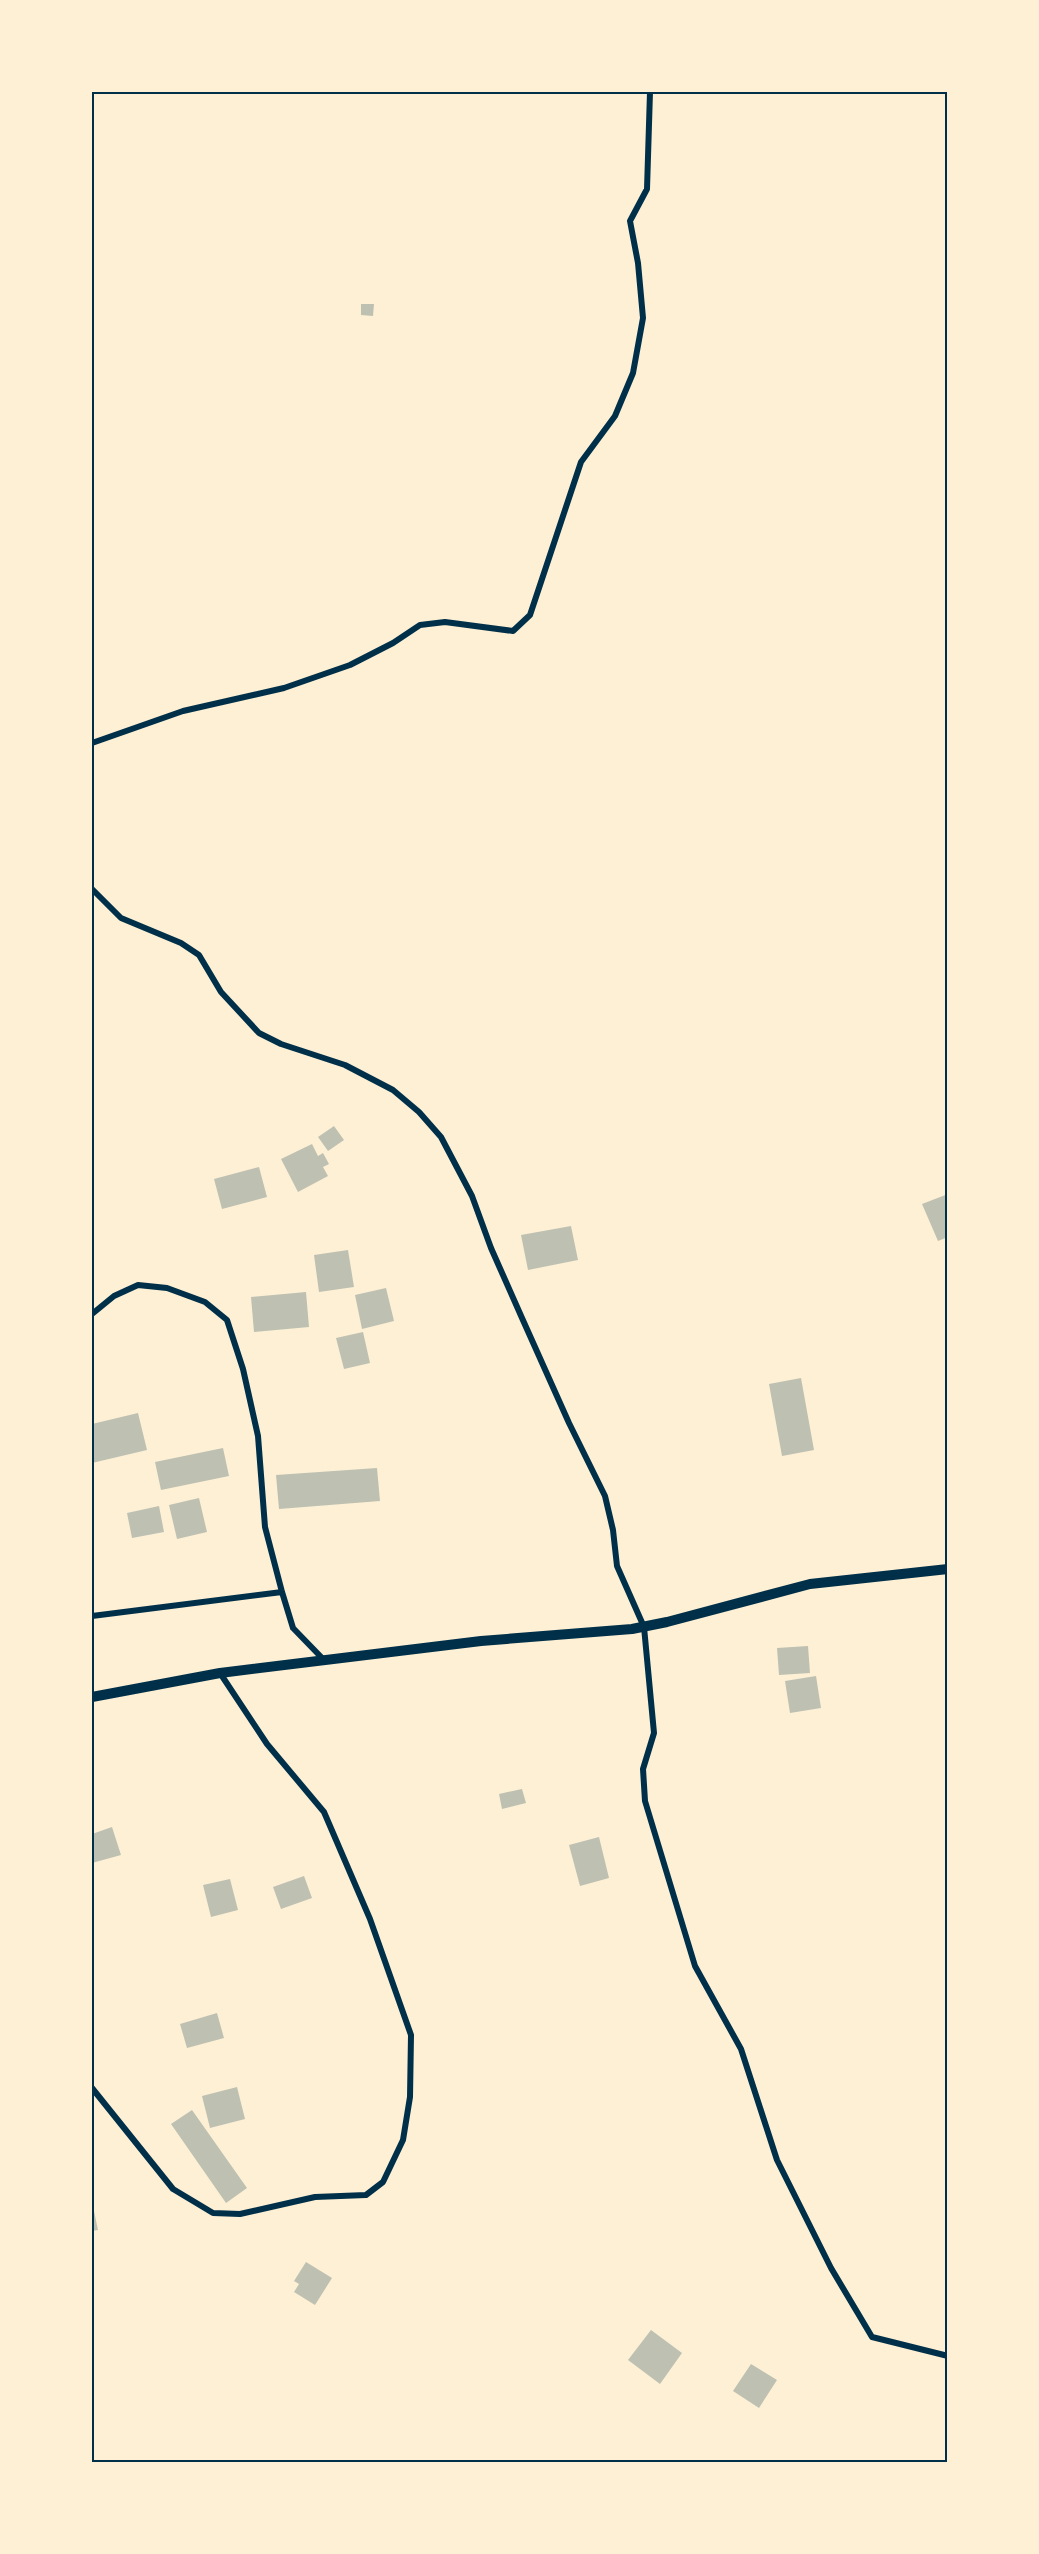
<svg xmlns="http://www.w3.org/2000/svg" width="1039" height="2554" viewBox="0 0 1039 2554" font-family="'Noto Serif',serif">
  <rect width="100%" height="100%" fill="#fdf0d5"/>
  <path fill="#bec0b2" d="M361 304H374L373 316 361 315Z
    M334 1126 344 1140 328 1151 318 1137Z
    M312 1144 318 1156 323 1153 329 1164 323 1167 328 1176 298 1192 281 1159Z
    M259 1167 267 1197 222 1209 214 1179Z
    M948 1194V1237L938 1241 922 1204Z
    M571 1226 578 1260 528 1270 521 1235Z
    M348 1250 354 1287 319 1292 314 1255Z
    M386 1288 394 1321 362 1329 355 1295Z
    M306 1292 309 1327 254 1332 251 1297Z
    M363 1332 370 1363 344 1369 336 1338Z
    M801 1378 814 1450 782 1456 769 1384Z
    M138 1413 147 1450 92 1463V1424Z
    M223 1448 229 1476 161 1490 155 1462Z
    M377 1468 380 1501 279 1509 276 1475Z
    M199 1498 207 1532 177 1539 169 1505Z
    M159 1506 164 1532 132 1538 127 1513Z
    M808 1646 810 1673 779 1675 777 1648Z
    M816 1676 821 1708 790 1713 785 1681Z
    M522 1789 526 1803 502 1809 499 1794Z
    M112 1827 121 1855 92 1863V1834Z
    M599 1837 609 1878 580 1886 569 1845Z
    M304 1876 312 1898 281 1909 273 1887Z
    M230 1879 238 1910 211 1917 203 1885Z
    M217 2013 224 2038 187 2048 180 2024Z
    M237 2087 245 2119 210 2128 202 2096Z
    M192 2110 247 2188 226 2203 171 2124Z
    M92 2211H94L98 2230 92 2231Z
    M306 2262 332 2278 315 2305 294 2292 299 2284 294 2281Z
    M651 2330 682 2353 660 2384 628 2360Z
    M751 2364 777 2380 759 2408 733 2391Z"/>
  <g fill="none" stroke-linecap="round" stroke-linejoin="round">
    <path stroke="#003049" stroke-width="6" d="M92 743 183 711 284 688 350 665 393 643 420 625 445 622 513 631 530 615 581 462 615 416 633 373 643 318 638 263 630 221 647 189 650 92
      M92 889 121 918 181 943 199 955 221 992 259 1033 281 1044 345 1065 393 1090 419 1112 441 1137 472 1196 491 1248 522 1318 569 1423 605 1496 613 1530 617 1566 644 1627 654 1733 643 1769 645 1801 695 1966 741 2049 777 2160 831 2268 872 2337 948 2356
      M92 1314 114 1296 138 1285 167 1288 205 1302 227 1320 243 1369 258 1436 265 1527 282 1592 293 1628 324 1660
      M92 1616 282 1592
      M92 2088 173 2189 213 2213 240 2214 315 2197 366 2195 383 2182 403 2140 410 2097 411 2035 370 1919 324 1812 267 1744 220 1673"/>
    <path stroke="#003049" stroke-width="10" d="M92 1697 220 1673 481 1641 632 1629 667 1622 810 1584 948 1569"/>
  </g>
  <rect width="1039" height="2554" fill="none" stroke="#fdf0d5" stroke-width="186"/>
  <rect x="93" y="93" width="853" height="2368" fill="none" stroke="#003049" stroke-width="2"/>
</svg>
